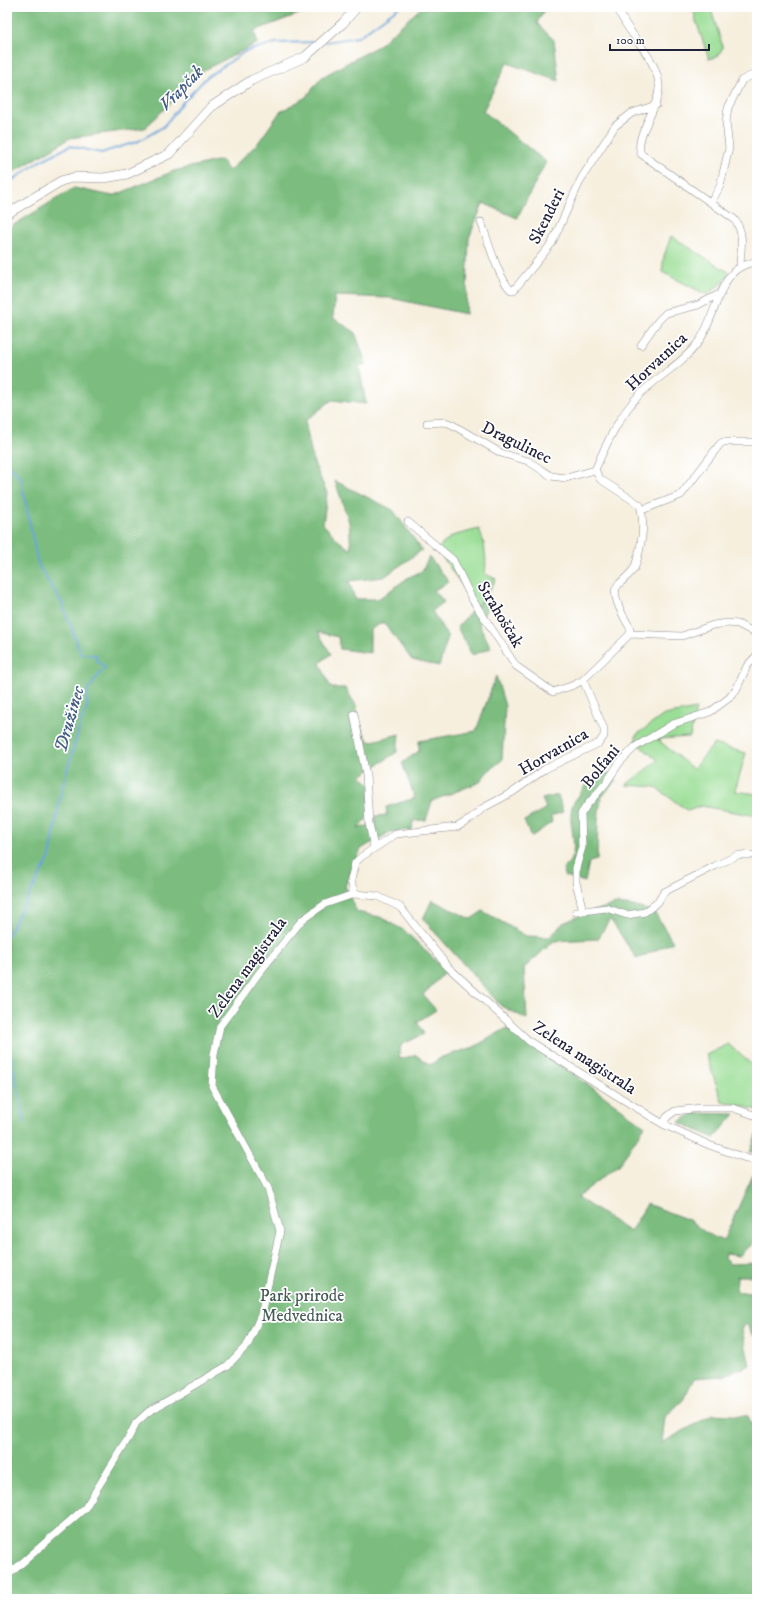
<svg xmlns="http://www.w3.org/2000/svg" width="764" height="1606" viewBox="0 0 764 1606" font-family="'IM FELL DW Pica',serif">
  <rect width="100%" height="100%" fill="#fff"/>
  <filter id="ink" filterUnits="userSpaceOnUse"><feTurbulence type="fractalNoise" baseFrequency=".025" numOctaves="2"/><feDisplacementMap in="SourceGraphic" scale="8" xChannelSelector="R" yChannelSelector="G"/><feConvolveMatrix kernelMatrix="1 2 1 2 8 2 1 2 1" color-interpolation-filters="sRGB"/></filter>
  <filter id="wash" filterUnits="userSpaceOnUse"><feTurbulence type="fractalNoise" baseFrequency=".012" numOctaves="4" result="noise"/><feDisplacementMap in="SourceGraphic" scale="16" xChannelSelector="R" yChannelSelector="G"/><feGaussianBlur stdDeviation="0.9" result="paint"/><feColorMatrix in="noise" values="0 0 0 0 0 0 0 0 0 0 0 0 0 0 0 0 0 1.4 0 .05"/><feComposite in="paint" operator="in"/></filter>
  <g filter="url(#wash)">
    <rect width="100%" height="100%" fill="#f6efde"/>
    <path fill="#9bde96" stroke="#5e8068" d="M693 7H710L723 47 718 56 709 59 696 21Z
      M671 236 730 273 723 282 707 295 662 272 664 256Z
      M479 529C485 543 487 559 485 574L496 579 485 597 476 606 437 549 452 536Z
      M696 709 690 737 657 739 693 769 714 744 746 753 735 791 757 794V816L701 806 688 811 655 787 626 785 658 760 636 743V735L664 715Z
      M728 1044 757 1069V1110L722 1101 706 1055Z"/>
    <path fill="#7cbd7f" stroke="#4f705d" d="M7 7H317L254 31 258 43 204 70 145 128 70 138 7 176Z
      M422 7H544L545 8 537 23 554 40 559 81 507 63 483 111 546 162 517 218 483 203 469 238 466 314 390 298 335 296 333 318 355 332 366 364 359 366 366 404 332 400 305 421 313 461 327 493 323 524 339 541 351 550 349 522 335 481 393 510 422 550 384 577 349 581 355 599H378L409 577 422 571 429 557 449 582 434 590 444 602 432 611 448 637 439 666 412 660 383 622 370 630V653L340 649 338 637 318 632 331 654 320 663 331 688H345L356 705 359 723 369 742 399 734 397 752 361 776 369 783 373 790 369 798 373 812 358 828 375 824 376 816 387 815 386 807 415 798 402 763 419 751V741L476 731 496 676 505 706 502 760 487 772 480 782 432 801 426 820 413 821 412 830 390 832 361 849 345 886 357 912 380 917 405 931 446 971 423 995 436 1010 417 1022 424 1034 401 1045 399 1059 416 1055 430 1065 442 1057 474 1047 507 1028 571 1072 645 1126 618 1166 577 1197 630 1232 647 1204 689 1220 706 1233 723 1241 753 1175 757 1176V1240L739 1256 725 1254 724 1259 730 1264 756 1263 757 1265V1276H737L736 1291 757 1294V1332L753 1336 746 1323 742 1330 750 1365 723 1376 694 1378 683 1400 665 1417 662 1443 713 1414 748 1416 757 1436V1599H7V229L74 188 113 196 174 171 221 160 229 171 258 143 280 112 306 97 322 77 378 46Z
      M485 597 490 602 479 624 491 648 472 655 457 627Z
      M608 772 616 780 601 798 598 820 597 860 589 862 585 882 564 876V867C583 854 567 826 572 807 573 802 577 798 580 794 590 778 590 778 608 772Z
      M558 795 563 812 551 816 552 822 531 837 524 821 546 808 542 799Z
      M432 900 471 919 483 911 526 936 550 937 563 923 584 914 616 904 633 906 654 912 673 942 637 959 610 919 598 939 554 941 524 968 527 1019 501 1006 423 919Z
      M694 1113 735 1114 714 1138 679 1122Z
      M757 1133V1153L750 1152Z"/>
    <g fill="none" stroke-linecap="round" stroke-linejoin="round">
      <path stroke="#6ca4db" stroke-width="2" d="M326 42 358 37 399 7
        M7 184 40 161 70 146 101 153 139 141 163 127 184 101 207 77 246 51 276 43 316 42
        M7 463 21 479 38 565 62 603 81 654 96 655V660L105 667 87 691V707L80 725 61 792 50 857 7 936
        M7 1039 25 1123"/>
    </g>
  </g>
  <g filter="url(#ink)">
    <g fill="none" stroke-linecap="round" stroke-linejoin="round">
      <defs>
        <path id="minor" d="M617 7C627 35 655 54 659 84 661 107 633 136 641 154L734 219C746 234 740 251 740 267
          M711 203 720 186 729 148 726 122 728 108 742 80 757 73
          M481 222C488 240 498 278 511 290H514L552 243 581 179 615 126 632 113 656 105
          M641 345 658 321 666 313 698 305 721 293
          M427 423 445 422 451 424 501 453 528 461 551 476 566 478 595 470
          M642 510 681 495 720 444 723 442H757
          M408 522 453 560 472 599 516 666 553 692 574 685 583 680 630 634V628C625 619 609 594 618 585 624 579 631 574 635 567 641 547 646 525 640 505L600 479 595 470C606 444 620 414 640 394 658 376 682 364 697 344 714 323 717 284 737 269 743 265 750 263 757 261
          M630 634 682 636 713 625 728 623 738 624 757 634
          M354 714 366 775 369 823 374 848
          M354 894 351 880 355 863 361 857 396 834 457 827 469 820 483 808 513 792 545 769 599 743 604 736V729L583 680
          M583 911 576 882V868L582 847 581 814 587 805 606 783 620 762 635 747 673 724 710 712 729 698 736 690 747 666 757 655
          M576 912 606 908 627 915 645 912 658 902 664 892 715 866 738 855H757
          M663 1124 667 1117 675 1111 701 1108H733L757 1116
          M757 1364V1358
          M7 1576 85 1508 129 1437 136 1423 148 1412 227 1366 248 1344 261 1315 280 1231 268 1188 212 1086 214 1054 220 1026 259 973 302 920 325 904 354 894 377 896 400 907 448 967 530 1042 663 1124 709 1145 757 1162"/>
        <path id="tertiary" d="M7 214 61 181 75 177 104 178 127 174 169 154 211 107 252 80 305 57 343 23 357 7"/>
      </defs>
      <use href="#minor" stroke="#8c888c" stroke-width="8"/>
      <use href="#tertiary" stroke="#8c888c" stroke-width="10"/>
      <use href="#minor" stroke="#fff" stroke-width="7"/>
      <use href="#tertiary" stroke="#fff" stroke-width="9"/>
    </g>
  </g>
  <g text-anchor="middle" stroke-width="3.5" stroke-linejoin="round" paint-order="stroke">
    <g font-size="17" fill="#22223b" stroke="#fff">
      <text transform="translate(546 216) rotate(-63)" y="6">Skenderi</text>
      <text transform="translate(656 361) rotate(-43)" y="6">Horvatnica</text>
      <text transform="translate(517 442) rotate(26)" y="6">Dragulinec</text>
      <text transform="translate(501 614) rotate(59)" y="6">Strahoščak</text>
      <text transform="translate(553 751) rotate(-30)" y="6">Horvatnica</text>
      <text transform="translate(600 766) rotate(-51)" y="6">Bolfani</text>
      <text transform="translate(247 967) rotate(-54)" y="6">Zelena magistrala</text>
      <text transform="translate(585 1057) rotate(33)" y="6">Zelena magistrala</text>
    </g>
    <g font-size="17" fill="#465a56" stroke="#fff">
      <text x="302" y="1301">Park prirode<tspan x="302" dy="20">Medvednica</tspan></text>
    </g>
    <g font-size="18" font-style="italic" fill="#435c83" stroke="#fff">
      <text transform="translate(181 88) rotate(-46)" y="6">Vrapčak</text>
      <text transform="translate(69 719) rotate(-74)" y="6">Družinec</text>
    </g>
  </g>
  <rect width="764" height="1606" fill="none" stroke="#fff" stroke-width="24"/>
  <path d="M610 44v6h99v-6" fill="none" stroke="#22223b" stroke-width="2"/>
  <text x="616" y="44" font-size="12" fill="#22223b" stroke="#ffffff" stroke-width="3" paint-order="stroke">100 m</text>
</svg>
